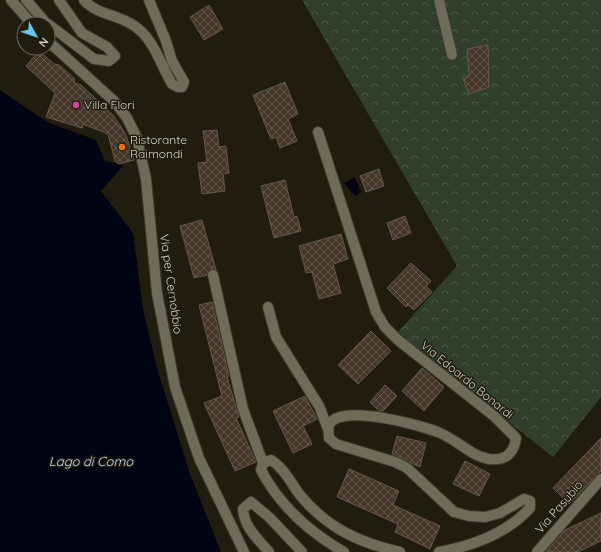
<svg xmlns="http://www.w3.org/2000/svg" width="601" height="552" viewBox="0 0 601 552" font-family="Quicksand,sans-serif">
  <defs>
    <pattern id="forest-crowns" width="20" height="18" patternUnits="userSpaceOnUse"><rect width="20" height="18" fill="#303f2c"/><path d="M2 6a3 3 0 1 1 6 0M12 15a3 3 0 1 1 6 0" fill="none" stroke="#4d5a49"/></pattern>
    <pattern id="building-cross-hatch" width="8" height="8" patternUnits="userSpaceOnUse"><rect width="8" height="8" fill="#45382b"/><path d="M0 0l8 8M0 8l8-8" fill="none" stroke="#5f5448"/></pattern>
  </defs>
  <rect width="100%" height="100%" fill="#211d0e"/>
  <path fill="url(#forest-crowns)" d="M302 0H601V397L553 457 397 333 457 266Z"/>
  <path fill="#010413" d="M0 90 47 122 96 140 105 161 124 165 101 191 133 233 143 309 157 368 190 474 221 552H0Z
    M355 177 361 192 355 196 344 183Z"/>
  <path fill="url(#building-cross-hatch)" stroke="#65584a" d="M209 5 223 29 204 40 190 17Z
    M488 45 489 87 469 94 463 79 469 76 467 49Z
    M39 51 54 64 59 65 74 78 75 83 81 85 114 116 126 135 134 160 119 164 115 161 108 134 83 124 82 128 46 117 55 93 26 66Z
    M285 82 298 114 288 119 297 141 280 148 276 137 271 139 253 95Z
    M217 130 219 147 226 146 229 173 223 174 225 191 202 194 198 163 207 162 203 131Z
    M379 169 384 186 366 192 360 176Z
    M285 180 294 217 297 216 301 231 274 238 261 186Z
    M405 216 411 233 393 240 387 223Z
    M202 220 216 270 211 269 207 275 194 278 180 226Z
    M341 234 348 259 333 264 341 293 319 299 312 272 306 273 299 246Z
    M411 263 431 281 426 286 432 292 414 310 408 305 406 307 387 288Z
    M212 302 229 376 227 377 239 417 236 418 256 462 235 471 204 403 222 396 199 305Z
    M371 331 391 351 358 384 338 365Z
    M422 368 444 387 424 411 402 391Z
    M385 385 397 396 383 411H379L370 402Z
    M305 396 317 419 303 426 312 444 293 453 273 411Z
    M397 436 426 443 420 467 392 454Z
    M601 438V471L569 504 553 488Z
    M465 461 490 474 479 496 453 484Z
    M349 469 399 491 393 505 440 526 430 549 395 532 398 524 337 497Z
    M601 513V541L578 552H546L565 530Z"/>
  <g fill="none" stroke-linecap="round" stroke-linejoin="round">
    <defs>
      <path id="street" d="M26 0 47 24
        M84 0C97 15 117 14 133 25 154 38 160 64 172 84L178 87H182L184 82 172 61 166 41 149 0
        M439 0 452 55
        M48 24 94 59 109 61 115 56 107 47 82 33 59 0
        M318 132 376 312 385 327 398 340 494 416 516 438C514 454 505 461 489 459 471 456 457 440 440 433 421 425 344 404 330 423 327 428 329 433 329 438L336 444 395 462 407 468 454 512 469 516 485 517 500 513 524 499 530 501V508C507 533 473 546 439 552
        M213 275 243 409 263 463
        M268 307 276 337 319 406 328 429
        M269 552C258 539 244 527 243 509L251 502 270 518 302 552
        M344 552C309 532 280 506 261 470L263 463 271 460C284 468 291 483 300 495 327 528 360 543 400 552
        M537 552 601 479"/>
      <path id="secondary" d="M11 0 32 24
        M48 41 114 101 127 118 137 138 146 179 157 293 175 387 199 458 244 552"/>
    </defs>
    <use href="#street" stroke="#3a3830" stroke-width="12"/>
    <use href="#secondary" stroke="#3a3830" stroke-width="12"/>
    <use href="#street" stroke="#6e6b59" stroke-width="10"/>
    <use href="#secondary" stroke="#6e6b59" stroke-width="10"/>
  </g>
  <circle fill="#d1479c" stroke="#211d0e" stroke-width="1.5" cx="76" cy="105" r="4"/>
  <circle fill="#e8710a" stroke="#211d0e" stroke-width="1.5" cx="122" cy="147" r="4"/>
  <g text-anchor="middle" stroke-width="3" stroke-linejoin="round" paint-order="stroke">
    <g font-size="12" fill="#d4d2c8" stroke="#211d0e" text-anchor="start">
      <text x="84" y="109">Villa Flori</text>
      <text x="130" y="144">Ristorante<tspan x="130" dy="14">Raimondi</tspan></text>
    </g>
    <g font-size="12" fill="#d4d2c8" stroke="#211d0e">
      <text transform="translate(171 284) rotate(82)" y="4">Via per Cernobbio</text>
      <text transform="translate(467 380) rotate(39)" y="4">Via Edoardo Bonardi</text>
      <text transform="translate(559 507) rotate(-49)" y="4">Via Pasubio</text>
    </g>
    <g font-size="13" font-style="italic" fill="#bdd1f7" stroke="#211d0e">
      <text x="91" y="466">Lago di Como</text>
    </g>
  </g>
  <g transform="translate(36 36) rotate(130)"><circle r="19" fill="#211d0e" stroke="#696558"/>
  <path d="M0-3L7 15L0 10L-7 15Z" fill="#65c5ef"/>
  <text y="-6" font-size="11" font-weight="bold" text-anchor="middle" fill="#d4d2c8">N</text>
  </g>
</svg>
